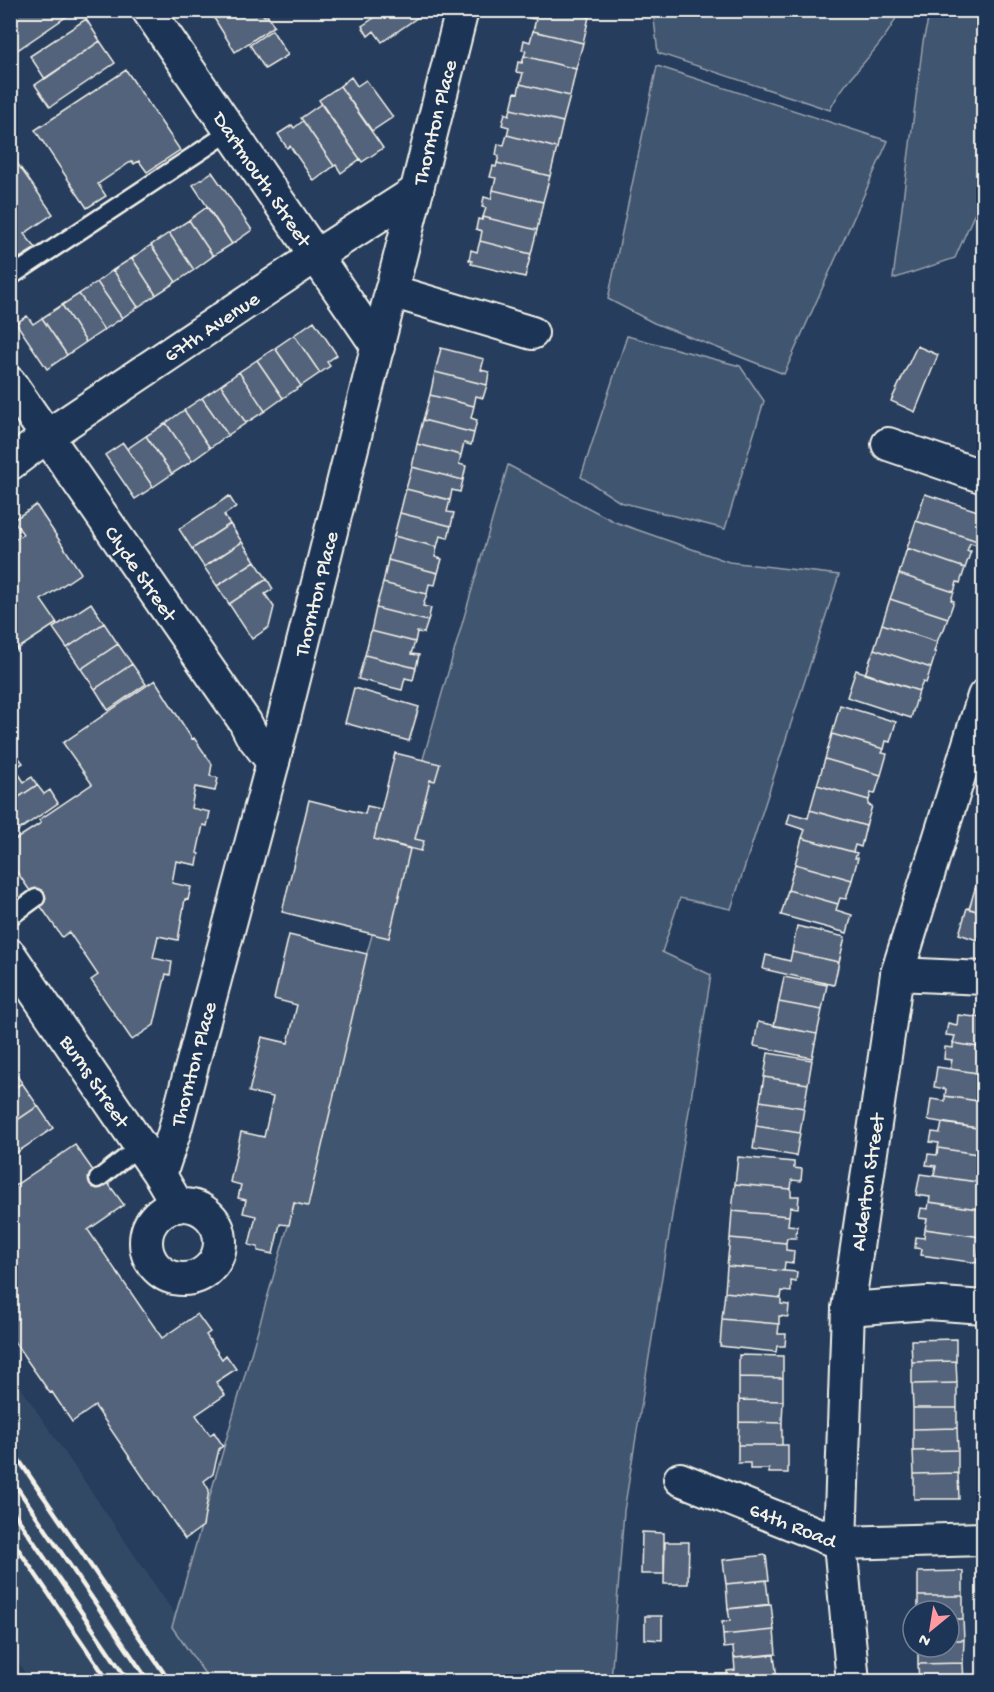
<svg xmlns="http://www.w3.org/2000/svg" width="994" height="1692" viewBox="0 0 994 1692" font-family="'Gochi Hand',sans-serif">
  <rect width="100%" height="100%" fill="#263d5d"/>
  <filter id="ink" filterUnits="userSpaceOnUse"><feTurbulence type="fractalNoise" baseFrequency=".0167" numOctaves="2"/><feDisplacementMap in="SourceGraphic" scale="12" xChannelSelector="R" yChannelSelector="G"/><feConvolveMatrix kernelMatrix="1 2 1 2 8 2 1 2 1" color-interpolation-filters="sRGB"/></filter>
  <g filter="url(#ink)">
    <path fill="#334966" d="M10 1372 191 1638 482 1681H30L11 1650Z"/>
    <path fill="#40546f" stroke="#9aa2ac" stroke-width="1.5" d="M653 11V10L899 11C884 49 847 73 830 110L658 53Z
      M930 11H983V194L955 258 893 279 923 42Z
      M657 66 888 141 784 374 654 323 608 299Z
      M627 336 740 366 764 401 725 529 620 502 581 477Z
      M508 465 615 522 729 562 839 575 731 909 680 898 662 952 711 975 624 1511 611 1681H210L172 1627Z"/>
    <path fill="#52647b" stroke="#f4f1e8" stroke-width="1.5" d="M10 10H76L10 55Z
      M209 10H263L261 12 264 16H268L274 26 235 52Z
      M386 10H418L421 15 382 42 374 31 368 36 362 26Z
      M530 10H561L589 17 583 43 533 31 536 19 529 18Z
      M561 10H591L589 17Z
      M86 19 100 41 45 79 30 56Z
      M272 30 288 55 265 69 250 45Z
      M533 31 583 43 576 69 524 56 526 51 522 50 524 40 530 42Z
      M100 41 115 63 50 107 35 85Z
      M524 56 576 69 570 96 520 84 523 73 516 72 518 62 522 63Z
      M126 70 180 150 147 172 139 161 134 164 132 161 98 184 106 196 87 208 35 130Z
      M351 77 357 86 366 80 393 117 372 131 340 86Z
      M520 84 570 96 563 122 511 109 515 92 518 93Z
      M340 86 383 148 362 162 319 100Z
      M321 104 360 159 341 173 336 165 334 166 301 118Z
      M511 109 563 122 557 148 507 135 509 127 502 125 505 113 509 115Z
      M303 121 334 166 314 181 290 146 287 148 278 134 292 125 294 128Z
      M507 135 557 148 550 176 497 163 499 156 496 155 498 144 504 145Z
      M10 153 53 214 24 234 36 248 10 264Z
      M497 163 550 176 543 202 493 190 496 178 490 177 493 166 496 167Z
      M212 172 252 230 232 244 193 185Z
      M493 190 543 202 537 230 483 217 486 208 482 207 484 197 491 199Z
      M207 207 232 244 213 256 189 220Z
      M483 217 537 230 531 254 480 241 482 231 476 229 478 219 482 220Z
      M189 220 213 256 194 270 169 233Z
      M169 233 194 270 176 282 151 245Z
      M480 241 531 254 525 277 471 264 472 261 469 260 471 250 477 252Z
      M151 245 176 282 156 295 132 258Z
      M132 258 156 295 138 307 113 270Z
      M113 270 138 307 122 318 97 282Z
      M97 282 122 318 104 330 79 294Z
      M79 294 104 330 86 342 62 305Z
      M62 305 86 342 67 355 42 318Z
      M27 316 33 324 42 318 67 355 47 369 16 323Z
      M314 321 337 355 327 362 330 366 320 373 294 335Z
      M294 335 320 373 301 386 275 348Z
      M917 346 938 355 915 412 891 401Z
      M275 348 301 386 283 398 257 360Z
      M441 348 484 359 481 370 489 372 487 385 435 372Z
      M257 360 283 398 265 411 239 372Z
      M239 372 265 411 246 423 221 385Z
      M435 372 487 385 483 398 476 396 474 406 430 395Z
      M221 385 246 423 228 435 202 398Z
      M430 395 474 406 471 418 477 420 474 433 423 420Z
      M202 398 228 435 210 448 184 410Z
      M984 408V426L976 423Z
      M184 410 210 448 192 461 166 423Z
      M423 420 474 433 471 445 464 443 461 455 417 444Z
      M166 423 192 461 172 474 146 436Z
      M146 436 172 474 153 487 127 449Z
      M123 443 153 487 135 499 105 455Z
      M417 444 461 455 459 464 466 466 463 480 412 467Z
      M412 467 463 480 460 492 452 490 450 500 406 489Z
      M406 489 450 500 447 512 454 513 451 526 400 513Z
      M925 494 984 513V543L916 521Z
      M229 496 236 507 224 515 230 524 192 549 179 529Z
      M36 505 81 573 41 600 57 623 10 654V543L23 534 13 520Z
      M400 513 451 526 448 538 440 536 437 547 394 536Z
      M916 521 984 543 983 547 970 543 967 551H971L965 568 907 548Z
      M230 524 242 542 204 567 192 549Z
      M394 536 437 547 435 557 442 559 438 573 388 560Z
      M242 542 255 561 217 586 204 567Z
      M907 548 965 568 960 583 957 582 954 592 899 574Z
      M388 560 438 573 435 585 429 584 427 594 383 583Z
      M255 561 267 579 229 604 217 586Z
      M899 574 954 592 951 600 954 601 948 618 890 599Z
      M267 579 273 589 265 594 274 607 269 627 252 639 229 604Z
      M383 583 427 594 423 606 431 608 428 621 376 608Z
      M890 599 948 618 943 632H941L937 642 882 624Z
      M91 603 104 623 67 648 53 628Z
      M376 608 428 621 424 633 417 632 415 642 371 631Z
      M104 623 118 644 81 669 67 648Z
      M882 624 937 642 934 652H936L931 668 874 649Z
      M371 631 415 642 411 654 419 655 416 668 365 655Z
      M118 644 132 664 95 689 81 669Z
      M874 649 931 668 926 683 923 682 919 691 865 674Z
      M365 655 416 668 413 680 405 678 402 690 358 679Z
      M132 664 146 684 108 710 95 689Z
      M856 670 919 691 911 718 847 697Z
      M155 680 192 739 194 738 212 764 210 776 218 778 215 791 195 787 191 808 210 812 207 826 203 825 197 853 199 854 197 865 176 861 172 883 191 887 188 900 185 899 178 940 158 936 153 958 172 962 170 975 166 974 154 1025 132 1040 91 980 98 975 69 932 62 937 10 862V843L41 823 39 820 92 784 63 743Z
      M354 688 419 707 409 741 345 723Z
      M840 705 896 722 890 742 886 741 884 749 832 734Z
      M832 734 884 749 882 753 887 754 881 775 825 759Z
      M395 753 440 764 435 781 430 780 415 839 424 841 421 851 374 839Z
      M16 754 23 763 10 771V758Z
      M825 759 881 775 875 794 871 793 869 800 817 785Z
      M15 768 24 782 32 777 37 785 10 803V771Z
      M37 785 44 794 50 790 58 803 10 836V803Z
      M817 785 869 800 868 805 872 806 866 826 810 810Z
      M309 800 365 814 367 806 381 809 374 839 410 849 389 938 282 912Z
      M810 810 866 826 861 847 855 845 853 852 802 838 805 830 787 824 790 813 808 818Z
      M802 838 857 853 855 858H858L852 880 795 864Z
      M795 864 852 880 846 899 840 898 838 904 788 890Z
      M981 869 984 870V892L975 889Z
      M975 889 984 892V913L969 909Z
      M788 890 838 904 836 910 852 915 847 933 781 915Z
      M967 908 984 913V938L978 937 977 940 959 934Z
      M797 926 845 937 839 962 792 952Z
      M289 935 367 954 308 1206 294 1203 289 1225 280 1224 273 1254 258 1251V1247L249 1245 256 1216 243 1213 246 1200 238 1198 241 1185 230 1182 241 1132 264 1137 273 1097 249 1092 262 1037 288 1043 297 1005 274 999Z
      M792 952 839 962 834 985 763 969 766 955 790 961Z
      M784 977 827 985 822 1010 779 1002Z
      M779 1002 822 1010 817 1034 774 1026Z
      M958 1015 984 1018V1048L953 1043 955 1036 946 1035 948 1023 957 1025Z
      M758 1022 817 1034 812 1058 754 1046Z
      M953 1043 984 1048V1074L950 1069 952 1060 944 1059 945 1047 953 1048Z
      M768 1053 812 1060 808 1084 764 1077Z
      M10 1066 22 1083 10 1091Z
      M937 1067 984 1074V1102L945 1096 946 1089 934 1087Z
      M764 1077 808 1084 804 1108 760 1101Z
      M22 1083 38 1106 10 1125V1091Z
      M945 1096 984 1102V1129L928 1120 931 1099 945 1101Z
      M760 1101 804 1108 800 1133 756 1126Z
      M38 1106 53 1128 10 1157V1125Z
      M942 1123 984 1129V1155L938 1148 939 1143 930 1142 932 1132 940 1133Z
      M756 1126 800 1133 796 1156 753 1149Z
      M75 1145 101 1182 105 1179 124 1205 88 1230 162 1338 197 1314 210 1332 206 1335 222 1359 226 1355 236 1369 216 1382 225 1395 196 1415 210 1435 214 1432 223 1446 219 1449 213 1474 204 1481 209 1490 203 1526 185 1539 95 1406 72 1422 52 1392 50 1393 10 1336V1189Z
      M938 1148 984 1155V1183L934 1176 936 1166 926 1165 928 1154 937 1155Z
      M738 1157 794 1162V1168L802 1169 801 1181 792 1180 791 1189 735 1184Z
      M920 1174 984 1183V1210L929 1202 930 1197 916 1195Z
      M735 1184 791 1189V1196H799L798 1208 790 1207 789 1216 732 1211Z
      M929 1202 984 1210 981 1237 925 1229 927 1219 919 1218 921 1208 928 1209Z
      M732 1211 789 1216 788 1225 797 1226 796 1238H787L786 1243 730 1238Z
      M925 1229 981 1237 977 1263 921 1255 922 1249 915 1248 916 1237 924 1238Z
      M730 1238 786 1243V1250L794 1251 793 1263 785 1262 784 1271 727 1266Z
      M727 1266 797 1272 796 1282 791 1281V1292L782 1291 781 1298 725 1292Z
      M725 1292 781 1298V1304L789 1305 788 1317 779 1316V1324L722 1319Z
      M722 1319 779 1324 778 1334H786L785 1346H777L776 1352 720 1346Z
      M956 1339V1361L912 1362 911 1340Z
      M739 1355 783 1356V1378L739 1377Z
      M956 1361 957 1383 912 1384V1362Z
      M739 1377 783 1378V1401L739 1400Z
      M957 1383V1408H913L912 1384Z
      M739 1400 783 1401 782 1423 739 1422Z
      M913 1408H957V1428L913 1429Z
      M739 1422 782 1423V1445H738Z
      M957 1428 958 1450 913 1451V1429Z
      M738 1445H788V1473H769V1469H750V1463H738Z
      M958 1450V1473L914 1474 913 1451Z
      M958 1473 959 1499H914V1474Z
      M642 1532 664 1533V1574H641Z
      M665 1542H689L688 1584H664Z
      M766 1555 769 1580 726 1584 723 1560Z
      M963 1571V1596H918V1572Z
      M766 1580 769 1605 728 1609 726 1584Z
      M918 1596H963V1619H949V1611H918Z
      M771 1604 774 1630 723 1635 722 1622 730 1621 728 1609Z
      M645 1616H662V1640L645 1639Z
      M949 1619H963L964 1640H949Z
      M774 1630 776 1654 734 1658 733 1647 724 1648 723 1635Z
      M949 1640H964L963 1663 918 1664V1647H949Z
      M774 1655 777 1678 728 1682 727 1671 735 1670 734 1658Z
      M963 1663 964 1682H919L918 1664Z"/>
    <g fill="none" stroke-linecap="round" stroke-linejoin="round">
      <defs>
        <path id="lane" d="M10 277 231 131
          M10 917 36 898
          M98 1179 140 1146"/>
        <g id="street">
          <path id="s1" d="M148 10 378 347"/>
          <path d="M391 291 532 333"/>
          <path id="s2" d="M10 383 245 722 251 734 273 762"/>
          <path d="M888 444 984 477"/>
          <path id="s3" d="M10 464 47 436 317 255 417 191"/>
          <path id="s4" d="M10 955 160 1175 178 1206"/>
          <path d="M897 974 984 978"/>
          <path id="s5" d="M160 1175 174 1133 273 762 462 10"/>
          <circle cx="183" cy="1242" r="37"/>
          <path d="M848 1309 928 1303 984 1307"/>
          <path id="s6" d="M680 1479 840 1543 984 1539"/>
          <path id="s7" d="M853 1682 840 1543 848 1309 897 974 984 696"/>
        </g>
      </defs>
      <use href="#lane" stroke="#f4f1e8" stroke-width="21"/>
      <use href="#street" stroke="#f4f1e8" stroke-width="36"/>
      <use href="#lane" stroke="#1d3557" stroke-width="16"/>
      <use href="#street" stroke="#1d3557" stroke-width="32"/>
      <path stroke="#f4f1e8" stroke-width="4.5" d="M10 1447 170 1682
        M10 1477 149 1682
        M10 1507 129 1682
        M10 1537 109 1682"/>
    </g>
  </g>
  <g text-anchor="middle" stroke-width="5" stroke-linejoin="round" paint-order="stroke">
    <g font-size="21" fill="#f4f1e8" stroke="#1d3557">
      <text dy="7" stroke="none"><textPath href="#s5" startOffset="1088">Thornton Place</textPath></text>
      <text dy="7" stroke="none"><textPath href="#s1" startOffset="204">Dartmouth Street</textPath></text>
      <text dy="7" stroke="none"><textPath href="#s3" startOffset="244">67th Avenue</textPath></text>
      <text dy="7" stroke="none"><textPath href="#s2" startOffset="231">Clyde Street</textPath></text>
      <text dy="7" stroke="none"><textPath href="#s5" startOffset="602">Thornton Place</textPath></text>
      <text dy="7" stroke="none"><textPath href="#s5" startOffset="116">Thornton Place</textPath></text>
      <text dy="7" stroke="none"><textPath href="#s4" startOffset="152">Burns Street</textPath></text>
      <text dy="7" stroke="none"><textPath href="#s7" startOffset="502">Alderton Street</textPath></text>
      <text dy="7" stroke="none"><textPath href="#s6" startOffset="122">64th Road</textPath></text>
    </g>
  </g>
  <rect width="994" height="1692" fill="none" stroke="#1d3557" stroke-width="36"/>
  <rect x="18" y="18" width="958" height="1656" fill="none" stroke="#f4f1e8" stroke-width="2" filter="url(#ink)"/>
  <g transform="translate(931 1629) rotate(210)"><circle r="28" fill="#1d3557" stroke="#738091" stroke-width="1.5"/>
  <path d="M0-4.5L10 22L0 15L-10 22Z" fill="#ff9aa2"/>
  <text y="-9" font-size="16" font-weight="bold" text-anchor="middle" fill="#f4f1e8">N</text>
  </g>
</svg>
